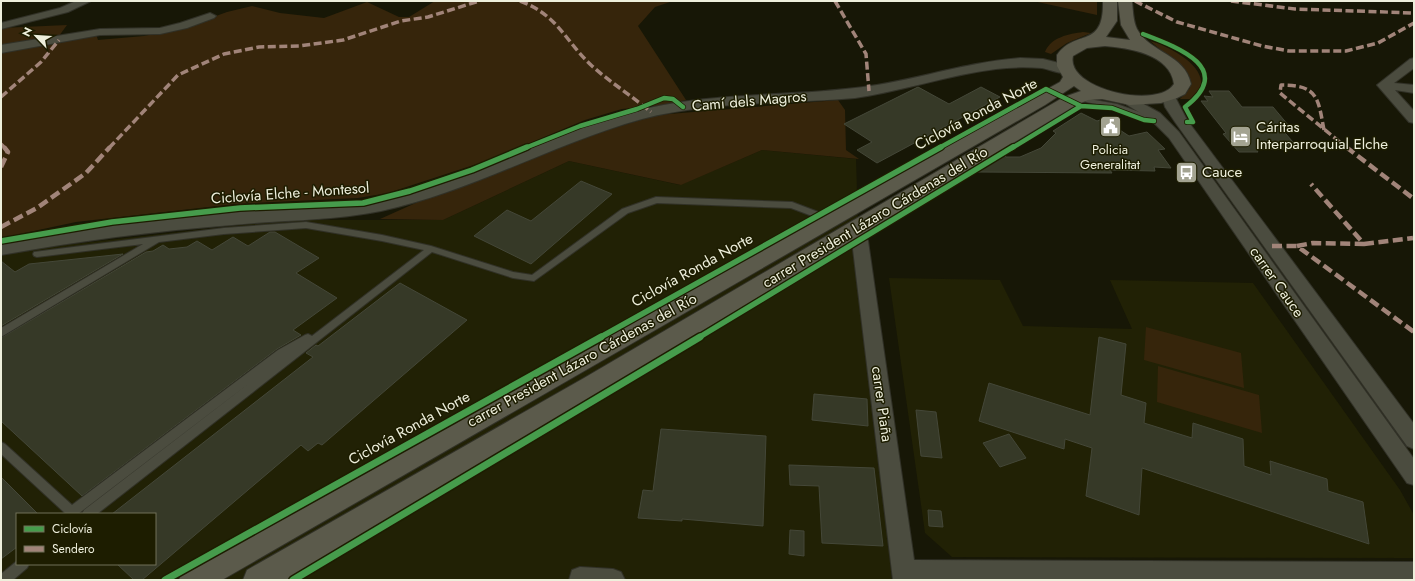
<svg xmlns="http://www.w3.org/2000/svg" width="1415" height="581" viewBox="0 0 1415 581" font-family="Jost,sans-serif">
  <rect width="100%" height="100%" fill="#171706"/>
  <path fill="#212105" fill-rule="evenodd" d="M762 150 856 159 859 260 892 580H1V255L47 247 285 220H443L569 161 680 185ZM17 514H155V564H17Z
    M889 278 1000 280 1023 326 1132 329 1110 280 1253 283 1400 490 1414 515V558L952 557 925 533Z"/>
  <path fill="#36250b" d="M435 1H673L655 7 638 26 686 100 665 105 622 109 585 120 486 161 388 193 358 198 235 204 76 222 1 238V28L67 25 59 36 96 34 98 40 144 36 183 28 227 12 252 6 280 13 324 18 367 2 399 17H409Z
    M1033 1H1097V15Z
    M1083 32 1091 33 1067 43 1051 54 1045 52C1051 37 1069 34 1083 32Z
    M1150 41C1171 46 1223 75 1191 99H1180L1190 88 1189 76 1185 70Z
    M838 100 845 110 846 150 859 159 762 150 681 185 569 161 443 220 380 219 516 158 657 115Z
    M1146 327 1241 353 1244 388 1144 360Z
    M1158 366 1259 395 1262 433 1157 402Z"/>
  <path fill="#363927" stroke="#444738" d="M918 87 949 104 981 87 1000 97 877 163 857 150 872 142 844 124Z
    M1209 91H1229L1242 107H1273L1289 126H1279L1299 149H1256L1258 152H1239L1223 134 1226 133 1201 101H1208L1204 96 1213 97Z
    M1081 113 1097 121 1103 119 1129 136 1147 132 1165 149 1158 150 1171 168 1154 167 1155 171 1110 170 1112 173 978 172 1004 155 1006 157H1020L1041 148 1056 133 1053 131Z
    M581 181 612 194 531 264 474 236 507 210 531 221Z
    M270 232H275L319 258 296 273 337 298 293 330 301 335 277 349 82 496 1 421V338L146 252 153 251 163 245 169 249 187 247 197 241 212 250 233 237 248 246Z
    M123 254 1 326V261L15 272 29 264Z
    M400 283 467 320 322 445 318 443 308 451 301 445 142 580H134L117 564H155V514H112L313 357 306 353 316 345 318 346Z
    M1099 337 1126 344 1121 395 1146 403 1144 423 1192 438 1193 423 1243 439 1244 466 1271 475 1270 461 1327 479 1328 491 1363 502 1369 544 1142 468 1139 515 1086 496 1092 448 1065 439 1064 449 979 421 989 383 1090 415Z
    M814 394 867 399 868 426 812 420Z
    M916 410 936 412 942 458 921 456Z
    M661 429 766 436 763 526 682 519V521L638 518 643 490 653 491Z
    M1009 434 1026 458 1000 467 983 443Z
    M789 465 874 468 883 546 822 543 819 486 790 485Z
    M1 477 38 514H17V547L1 559Z
    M928 510 941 511 943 527 929 526Z
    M790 530 804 531V556L789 554Z"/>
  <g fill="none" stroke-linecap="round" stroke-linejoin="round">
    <defs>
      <path id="service" d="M1078 95 1089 99 1117 104 1142 113 1155 114 1159 116C1148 124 1122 108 1110 106 1098 103 1087 104 1076 98V96Z
        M656 197 792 202 834 218 835 220 831 223 828 222 791 208 657 203 628 213 534 281 513 278 432 252 97 514H82L84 510 290 352 78 514H66L1 454V442L5 444 72 505 278 350 305 335 308 334 312 336 424 250 382 241 306 228 224 234 159 242 1 337V328L143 244 37 257 34 256 33 254 34 252 224 228 306 222 382 235 431 246 513 272 532 275 622 209Z
        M17 561V564H29L27 568 13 580H1V574Z"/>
      <path id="minor" d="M76 1H91L68 12 1 29V23L60 8Z
        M210 13 216 16 214 18 187 28 160 34 100 35 1 53V45L100 29 160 28 180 23Z
        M1414 58V68L1394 83 1414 85V93L1395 90 1414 111V123L1409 122 1377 85 1410 59Z
        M1168 92 1173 93 1187 120 1414 424V449L1407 446 1175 122 1165 107 1162 96Z
        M1129 96 1160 113 1179 132 1414 459V485L1407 483 1169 138 1150 119 1124 103 1122 100 1124 97Z
        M854 224 860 225 868 241 914 560 1414 562V580H893L852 241 846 229 848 225Z
        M580 567 613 569 621 572 625 580H569L572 570Z"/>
      <path id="tertiary" d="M1020 58 1043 59 1071 66 1074 69 1071 72C1061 75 1052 70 1042 68 1027 67 1011 67 996 69 948 75 903 91 855 98 784 104 711 101 642 119 552 144 471 192 381 211 332 221 281 220 232 225 154 231 78 241 1 255V241C78 228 156 218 234 212 285 208 336 209 385 198 469 180 548 134 632 112 706 92 780 97 855 88 911 82 964 62 1020 58Z"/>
      <path id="primary" d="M1103 1H1117V21L1106 37 1130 40 1121 25 1118 1H1132C1133 10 1133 21 1137 29 1150 53 1185 54 1191 84L1185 94 1177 98 1161 103 1130 105 1102 99 1088 100 1076 105 602 392 286 580H243L247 570 584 378 1064 97 1081 91 1074 86 1045 105 222 580H179L183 570 1060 82 1063 77 1057 66V55C1076 28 1104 50 1103 1ZM1105 46C1129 48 1170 54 1174 84 1158 110 1065 89 1073 56L1087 48Z"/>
    </defs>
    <use href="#service" stroke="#313127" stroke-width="2"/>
    <use href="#minor" stroke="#313127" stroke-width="2"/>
    <use href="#tertiary" stroke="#313127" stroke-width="2"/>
    <use href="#primary" stroke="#313127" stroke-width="2"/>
    <use href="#service" fill="#4b4c3f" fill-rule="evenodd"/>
    <use href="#minor" fill="#4b4c3f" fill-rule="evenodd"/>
    <use href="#tertiary" fill="#4b4c3f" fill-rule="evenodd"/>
    <use href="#primary" fill="#5b5a4b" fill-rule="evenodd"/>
    <path stroke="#a18479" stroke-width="3.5" stroke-dasharray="8 3.5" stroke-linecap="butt" d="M520 1C558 15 565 41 592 66 611 83 632 96 651 112
      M835 1 866 54 869 91
      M1135 1 1177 22 1262 46 1289 51H1346L1378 43 1414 23
      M1231 1 1295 9 1414 13
      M1 97 41 62 59 40
      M1324 130C1318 98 1318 85 1281 85L1280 93 1347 148
      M1 144 5 148
      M109 148 178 75 224 54 259 47 299 46 343 40 401 21 428 17 479 1"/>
    <path stroke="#a18479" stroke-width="4.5" stroke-dasharray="10 4.5" stroke-linecap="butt" d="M1346 147 1414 199
      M1 167 8 152 4 147
      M1 227 37 208 86 173 110 147
      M1364 244 1413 238
      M1272 246H1297L1414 332
      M1297 246 1313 243 1364 244 1311 184"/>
    <defs>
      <path id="cycleway-far2" d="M1143 34C1177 47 1236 68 1185 107L1193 122H1187
        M1081 106 1112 108 1144 120 1154 121
        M525 148 580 126 637 109 664 98 673 99 683 107
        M939 148 1046 89 1081 106 1012 148"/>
      <path id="cycleway-far1" d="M1 241 112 222 240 208 363 203 410 191 472 170 527 147
        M599 338 941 147
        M698 338 1013 147"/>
      <path id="cycleway" d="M165 580 601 337
        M293 580 700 337"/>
    </defs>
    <use href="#cycleway-far2" stroke="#1d1d00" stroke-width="6"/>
    <use href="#cycleway-far1" stroke="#1d1d00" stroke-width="8"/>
    <use href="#cycleway" stroke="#1d1d00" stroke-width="10"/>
    <use href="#cycleway-far2" stroke="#469c4c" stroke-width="4.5"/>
    <use href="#cycleway-far1" stroke="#469c4c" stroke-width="5.5"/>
    <use href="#cycleway" stroke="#469c4c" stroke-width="7"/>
  </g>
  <defs>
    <symbol id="civic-square" viewBox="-11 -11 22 22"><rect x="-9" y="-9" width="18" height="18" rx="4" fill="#a3a391" stroke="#1d1d00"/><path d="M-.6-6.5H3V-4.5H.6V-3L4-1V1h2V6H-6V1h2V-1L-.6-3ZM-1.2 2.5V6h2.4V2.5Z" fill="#fff"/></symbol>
    <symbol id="hotel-square" viewBox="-11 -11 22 22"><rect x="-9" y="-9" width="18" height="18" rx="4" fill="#a3a391" stroke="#1d1d00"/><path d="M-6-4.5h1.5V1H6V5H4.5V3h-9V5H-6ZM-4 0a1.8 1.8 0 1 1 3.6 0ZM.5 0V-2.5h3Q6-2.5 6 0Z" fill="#fff"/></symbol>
    <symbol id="bus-square" viewBox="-11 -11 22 22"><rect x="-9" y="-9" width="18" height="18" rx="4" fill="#a3a391" stroke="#1d1d00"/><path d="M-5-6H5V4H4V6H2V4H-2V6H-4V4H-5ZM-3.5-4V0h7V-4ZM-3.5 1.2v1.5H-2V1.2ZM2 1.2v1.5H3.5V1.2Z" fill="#fff"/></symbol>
  </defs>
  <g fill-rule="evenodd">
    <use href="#civic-square" x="1098" y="114" width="25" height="25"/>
    <use href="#hotel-square" x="1228" y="124" width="25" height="25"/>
    <use href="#bus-square" x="1174" y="160" width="25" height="25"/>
  </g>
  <g text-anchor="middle" stroke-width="3" stroke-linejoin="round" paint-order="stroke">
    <g font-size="13" fill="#eeefdc" stroke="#1d1d00">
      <text x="1110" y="154">Policia<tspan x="1110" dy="15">Generalitat</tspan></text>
    </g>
    <g font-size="15" fill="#eeefdc" stroke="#1d1d00">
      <text transform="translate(749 101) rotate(-5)" y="5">Camí dels Magros</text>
      <text transform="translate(976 114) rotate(-28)" y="5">Ciclovía Ronda Norte</text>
      <text transform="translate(290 193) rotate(-4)" y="5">Ciclovía Elche - Montesol</text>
      <text transform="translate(875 217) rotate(-31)" y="5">carrer President Lázaro Cárdenas del Río</text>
      <text transform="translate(692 270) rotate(-29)" y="5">Ciclovía Ronda Norte</text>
      <text transform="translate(1277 282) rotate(55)" y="5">carrer Cauce</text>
      <text transform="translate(582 360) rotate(-29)" y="5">carrer President Lázaro Cárdenas del Río</text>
      <text transform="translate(882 404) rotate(82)" y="5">carrer Piaña</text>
      <text transform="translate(409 428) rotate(-29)" y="5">Ciclovía Ronda Norte</text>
    </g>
    <g font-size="15" fill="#eeefdc" stroke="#1d1d00" text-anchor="start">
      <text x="1256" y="132">Cáritas<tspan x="1256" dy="17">Interparroquial Elche</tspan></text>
      <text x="1202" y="177">Cauce</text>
    </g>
  </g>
  <rect width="1415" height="581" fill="none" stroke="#eeefdc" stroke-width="4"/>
  <rect x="16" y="513" width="140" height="52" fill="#1d1d00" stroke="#717158"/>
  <rect x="24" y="526" width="20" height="6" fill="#469c4c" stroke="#717158"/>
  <text x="52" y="533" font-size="12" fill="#eeefdc">Ciclovía</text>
  <rect x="24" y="546" width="20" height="6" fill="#a18479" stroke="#717158"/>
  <text x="52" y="553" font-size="12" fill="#eeefdc">Sendero</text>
  <g transform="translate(36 36) rotate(295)" stroke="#1d1d00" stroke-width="3" paint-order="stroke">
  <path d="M0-3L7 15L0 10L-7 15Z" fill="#eeefdc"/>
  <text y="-6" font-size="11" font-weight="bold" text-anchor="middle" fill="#eeefdc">N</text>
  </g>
</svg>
